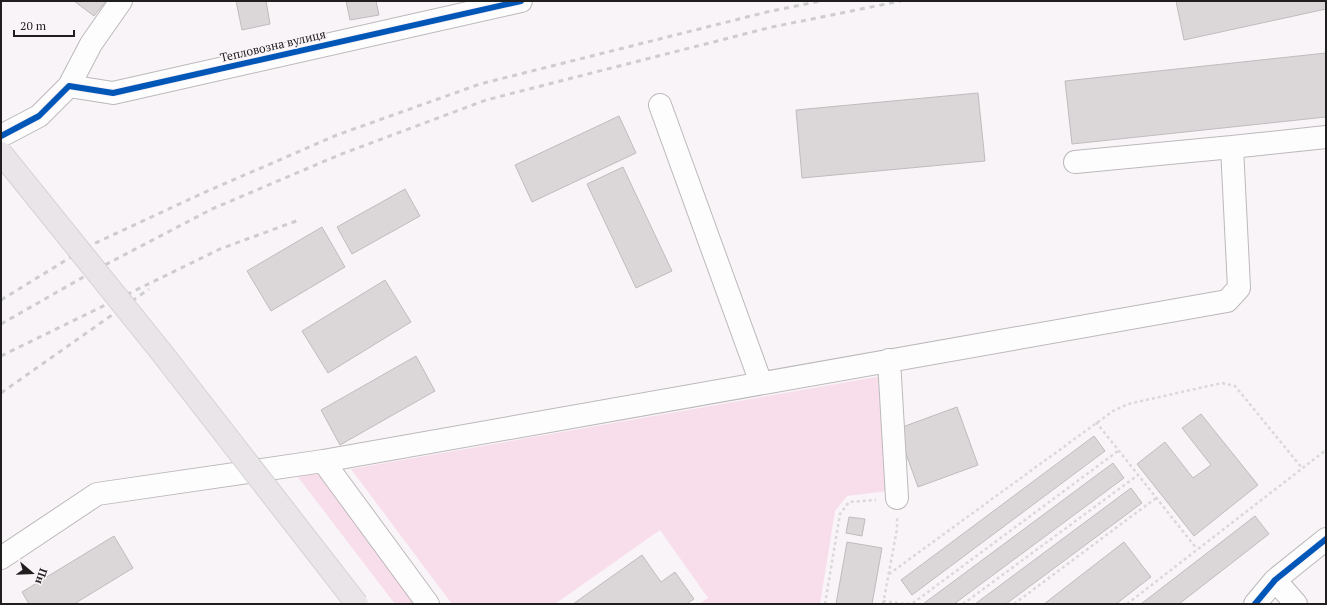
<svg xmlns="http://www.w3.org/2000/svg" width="1327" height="605" viewBox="0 0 1327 605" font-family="'PT Serif',serif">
  <rect width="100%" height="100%" fill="#f9f4f7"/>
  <path fill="#f8ddeb" d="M882 376 887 491 847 496 835 511 820 604H699L708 598 660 530 555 604H452L351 469Z
    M323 472 419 604H395L298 477Z"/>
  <path fill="#dbd7d9" stroke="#c0bcbe" d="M74 1H106L94 16Z
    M236 1H266L270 24 242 30Z
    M346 1H376L379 15 350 20Z
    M1176 1H1326V9L1184 40Z
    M1326 53V117L1072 144 1065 81Z
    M978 93 985 161 802 178 796 110Z
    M619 116 636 153 532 202 515 165Z
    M623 167 672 271 636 288 587 184Z
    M405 189 420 216 352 254 337 227Z
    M322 227 345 267 271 311 247 271Z
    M385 280 411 322 328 373 302 331Z
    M416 356 435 391 340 445 321 410Z
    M957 407 978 465 918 487 897 429Z
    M1201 414 1258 485 1194 536 1137 464 1165 442 1193 478 1211 465 1182 428Z
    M1094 436 1105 451 912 595 901 580Z
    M1113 463 1124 478 954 604H923Z
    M1131 488 1142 503 1006 604H975Z
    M1255 516 1269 534 1179 604H1141Z
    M849 517 865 519 862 536 846 533Z
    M114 536 133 568 74 604H29L22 592Z
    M847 542 882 548 872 604H836Z
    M1124 542 1151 577 1116 604H1044Z
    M642 555 661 582 675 572 694 599 686 604H573Z"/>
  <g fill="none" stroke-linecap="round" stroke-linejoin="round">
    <defs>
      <path id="minor" d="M69 86 91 44 121 1
        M660 105 761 383
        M1 136 39 116 69 86 113 93 521 1
        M1075 162 1232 147
        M889 360 897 498
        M1 558 97 494 323 461
        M1275 580 1296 604
        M428 604 323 461 1227 301 1239 288 1232 147 1326 137
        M1255 604 1275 580 1326 539"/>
    </defs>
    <use href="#minor" stroke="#bcb9ba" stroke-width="24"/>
    <path stroke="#dad9d9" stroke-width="2.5" stroke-dasharray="3 3" stroke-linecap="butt" d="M1096 422 1197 549
      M889 574 1113 411 1128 404 1222 383 1235 386 1302 468
      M883 601 905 604 913 603 1118 451
      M825 604 840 514 849 502 876 500
      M883 604 897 529V518
      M963 604 1138 475
      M1014 604 1156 498
      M1127 604 1326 450"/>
    <use href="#minor" stroke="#fefdfe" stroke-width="22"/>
    <path stroke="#cecdcd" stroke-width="3" stroke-dasharray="5 5" stroke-linecap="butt" d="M1 300 89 246 203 193 337 135 480 84 767 12 821 1
      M1 324 101 267 212 209 339 155 486 100 772 27 901 1
      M1 356 220 249 299 220
      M1 393 149 289"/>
    <defs>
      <path id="major-bridge" d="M1 153 162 353 357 604"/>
    </defs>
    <use href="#major-bridge" stroke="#d4d2d3" stroke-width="24" stroke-linecap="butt"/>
    <use href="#major-bridge" stroke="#eae5e8" stroke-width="22"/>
    <defs>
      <path id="cycleway" d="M1 136 39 116 69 86 113 93 521 1
        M1255 604 1275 580 1326 539"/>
    </defs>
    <use href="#cycleway" stroke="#faf3f7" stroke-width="8"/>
    <use href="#cycleway" stroke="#0057b8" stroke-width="6"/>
  </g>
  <g text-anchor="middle" stroke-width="3" stroke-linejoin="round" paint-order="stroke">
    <g font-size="12" fill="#201e1f" stroke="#faf3f7">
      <text transform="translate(273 46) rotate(-13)" y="4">Тепловозна вулиця</text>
    </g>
  </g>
  <rect width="1327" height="605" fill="none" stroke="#201e1f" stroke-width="4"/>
  <g transform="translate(32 573) rotate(109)" stroke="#faf3f7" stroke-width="3" paint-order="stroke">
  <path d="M0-3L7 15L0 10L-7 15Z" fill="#201e1f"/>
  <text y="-6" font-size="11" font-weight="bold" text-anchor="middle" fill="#201e1f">Пн</text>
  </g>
  <path d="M14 30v6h60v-6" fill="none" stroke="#201e1f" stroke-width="2"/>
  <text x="20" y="30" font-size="12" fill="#201e1f" stroke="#faf3f7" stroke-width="3" paint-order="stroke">20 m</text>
</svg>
